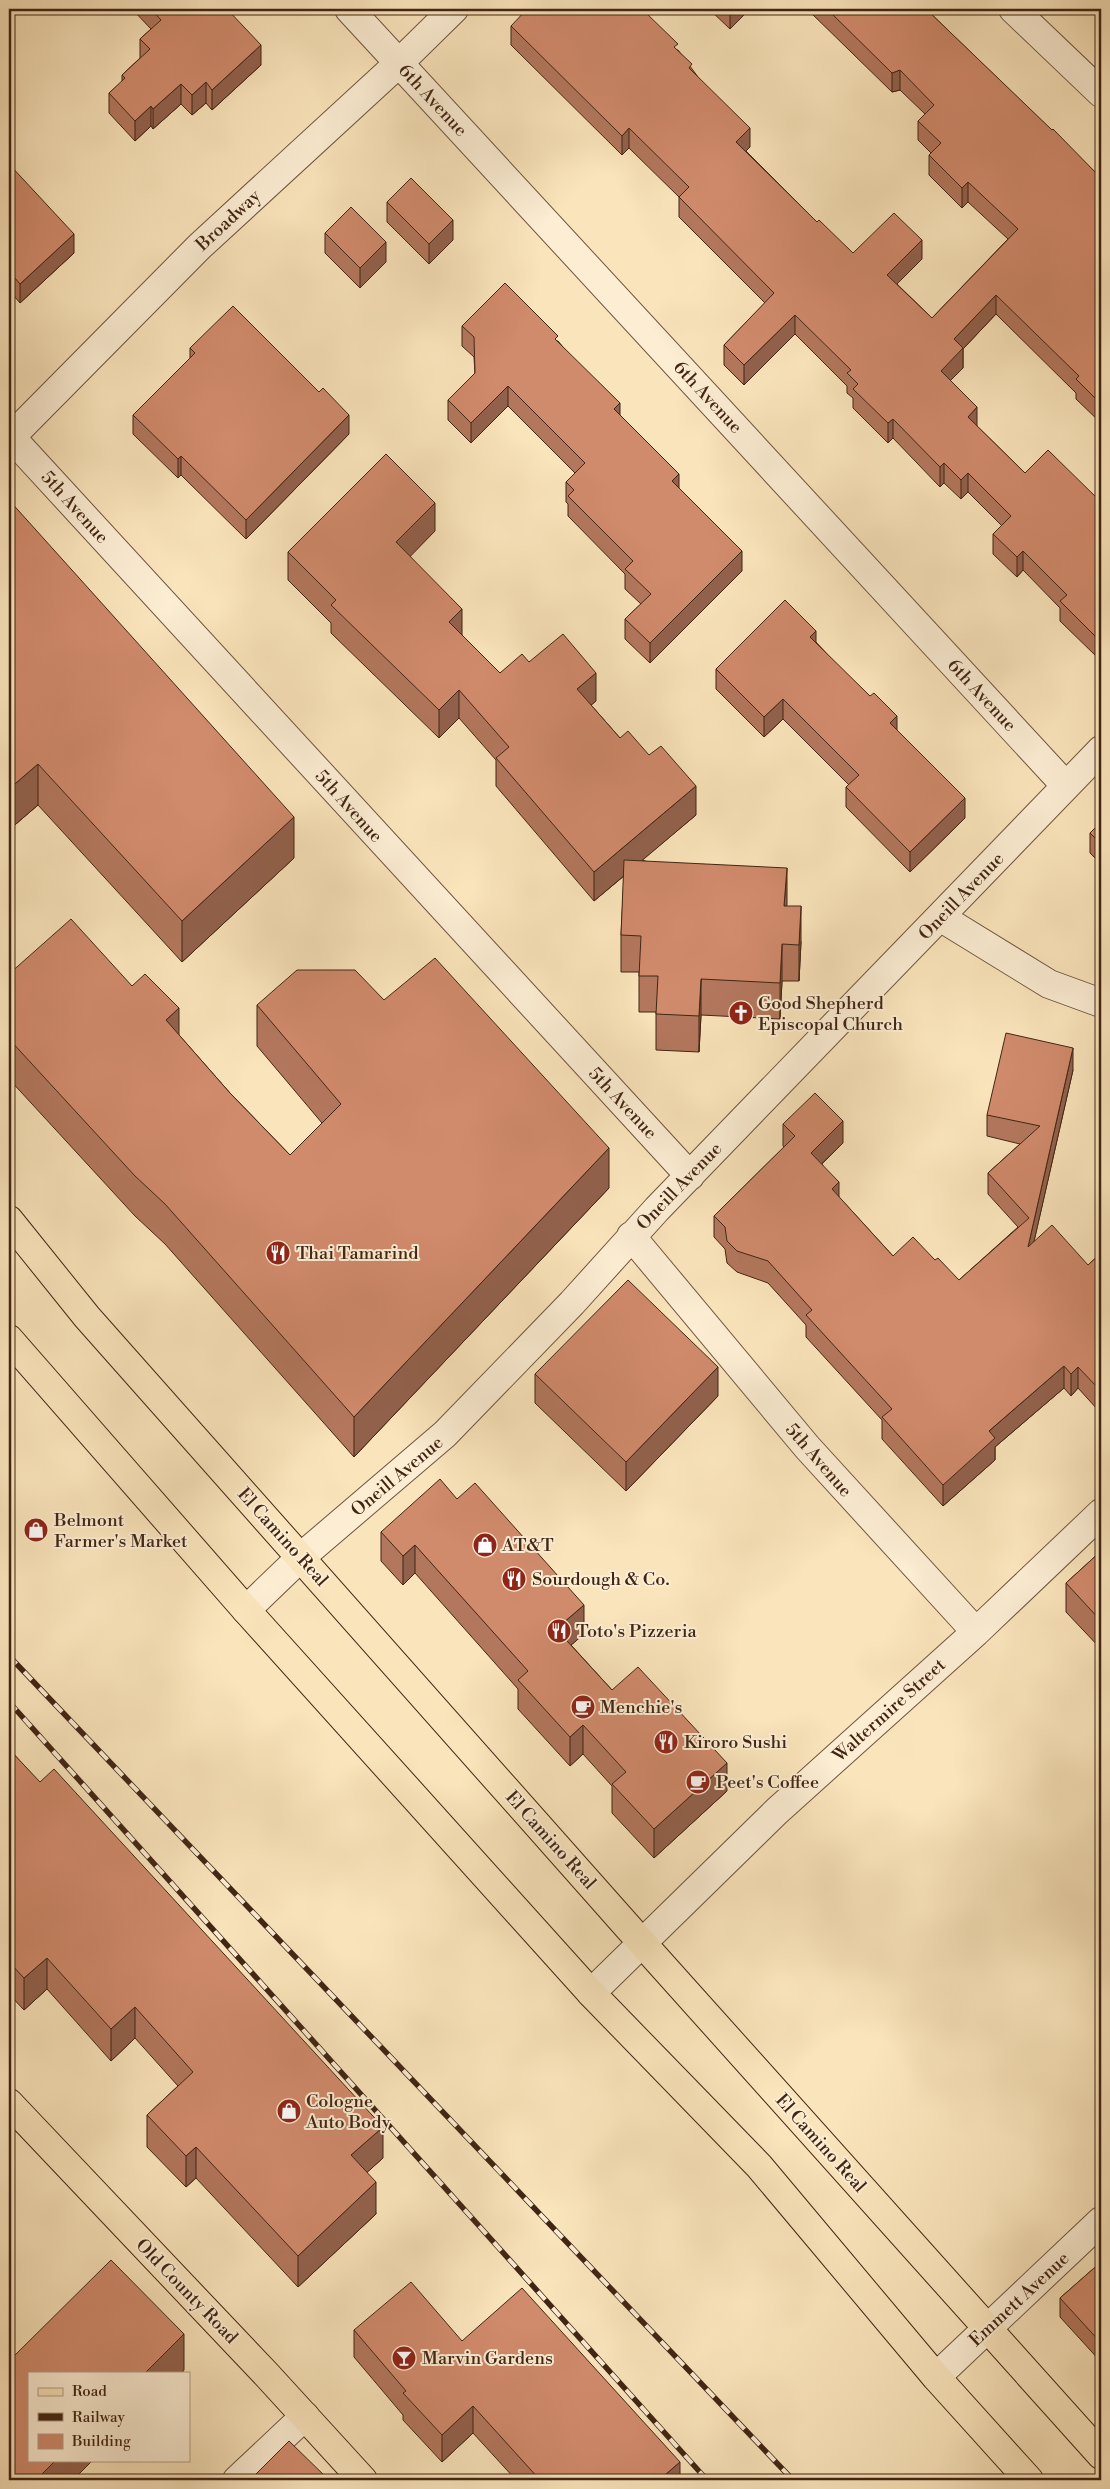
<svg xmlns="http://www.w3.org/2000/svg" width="1110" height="2489" viewBox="0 0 1110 2489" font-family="'Libre Bodoni',serif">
  <rect width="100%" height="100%" fill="#fae4bb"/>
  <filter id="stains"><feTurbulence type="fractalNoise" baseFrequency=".004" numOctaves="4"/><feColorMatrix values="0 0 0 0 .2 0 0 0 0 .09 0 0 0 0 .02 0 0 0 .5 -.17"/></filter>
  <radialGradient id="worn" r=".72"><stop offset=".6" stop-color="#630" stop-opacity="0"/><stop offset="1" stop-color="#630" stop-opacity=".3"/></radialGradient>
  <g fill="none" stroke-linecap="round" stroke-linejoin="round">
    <defs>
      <path id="minor" d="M349 9 1066 786
        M1013 9 1101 93
        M9 435 690 1176
        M9 439 200 246 399 63 454 9
        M940 917 1049 984 1101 1003
        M631 1236 807 1447 976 1632
        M246 1610 301 1557 445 1434 572 1303 657 1209 1101 750
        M591 1993 777 1811 976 1632 1101 1513
        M936 2377 1101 2221
        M237 2480 305 2416"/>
      <path id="major" d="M9 1220 87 1317 643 1944 1101 2455
        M9 1339 246 1610 591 1993 759 2166 936 2377 1029 2480
        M9 2103 267 2375 363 2480"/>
    </defs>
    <use href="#minor" stroke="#6f553e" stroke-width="30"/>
    <use href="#major" stroke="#412514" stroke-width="30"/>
    <use href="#minor" stroke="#fcedd3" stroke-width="28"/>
    <use href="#major" stroke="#fae4bb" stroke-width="28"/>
    <defs>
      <path id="rail" d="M9 1656 793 2480
        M9 1702 707 2480"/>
    </defs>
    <use href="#rail" stroke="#412514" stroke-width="5.5"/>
    <use href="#rail" stroke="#fcedd3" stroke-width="4" stroke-dasharray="11" stroke-linecap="butt"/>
  </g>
  <path fill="#b3775d" stroke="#412514" d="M132 9H227L261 65 212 110 206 103 192 115 181 104 153 129 151 126 135 141 109 113V93L122 82V75L140 58V39L151 29Z
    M709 9H750L730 29Z
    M807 9H926L1101 178V423L1076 399V393L996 314 963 349V368L950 380 977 426 1025 473 1101 502V653L1097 657 1060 621V608L1023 570 1017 577 993 554V534L1002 526 968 492 961 499 944 483 940 487 893 438 888 443 853 408V398L847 393V386L795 334 744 385 724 365V345L765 303 679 217V197L629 148 622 155 511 45V26L678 50 750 147 746 151 817 222 853 253 922 259 897 284 932 318 1008 239 968 202 962 208 929 175V155L931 153 918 140V121L925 114 900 90 892 92Z
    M9 164 74 253 20 303 9 290Z
    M387 202 453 240 429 264 387 222Z
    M325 233 386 262 360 288 325 253Z
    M462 326 558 341 679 488 742 571 650 663 625 639V619L641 604 625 589V574L568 516V504L566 502V482L575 473 508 406 471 443 448 420V400L475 374 474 357 462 346Z
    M190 348 349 434 246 539 181 475 178 478 133 434V415L190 358Z
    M9 500 294 858 182 962 38 805 9 830Z
    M435 531 410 556 462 635 500 673 529 662 596 701 591 705 620 738 696 815 642 860 786 906 801 942 799 981H782L780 1019 701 1015 699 1052 656 1050V1012H639V972H621V935L624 876 594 901 496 786V760L459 718 439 738 331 633V623L288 580V552Z
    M816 642 897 730 965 818 910 872 846 807V787L849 785 783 719 764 737 716 689V669Z
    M1101 822V864L1090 853V833Z
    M9 974 132 986 179 1035 230 1093 290 1155 322 1123 257 1046V1005L384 1000 609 1188 354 1457 165 1244 135 1216 9 1079Z
    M1073 1070 1034 1241 1088 1265 1101 1253V1407L1098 1410 1078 1388 1071 1396 1064 1388 995 1447V1460L943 1506 882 1439V1420L806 1337V1325L768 1283 737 1272 727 1263 725 1249 714 1237V1216L784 1147 783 1146V1124L843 1143 822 1164 839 1197 893 1256 935 1260 959 1280 1018 1227 988 1194V1173L1020 1144 987 1136V1115Z
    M535 1374 718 1396 626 1491 535 1403Z
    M457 1499 584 1634 571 1645 612 1690 727 1791 654 1858 612 1813V1786L583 1754 570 1766 518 1709V1689L415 1573 403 1585 381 1561V1532Z
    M1101 1551V1649L1066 1612V1583Z
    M9 1749 383 2158 367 2172 376 2214 298 2287 196 2178 186 2187 147 2147V2115L178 2086 135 2038 111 2061 47 1989 24 2010 9 1994Z
    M1101 2262V2362L1060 2317V2298Z
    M354 2330 462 2341 680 2480H516L473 2433 442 2462 403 2420V2415L354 2357Z"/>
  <path fill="#92614c" stroke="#412514" d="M731 9H750L730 29V10Z
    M261 45V65L212 110V90Z
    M900 70V90L892 92V73Z
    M206 82V103L192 115V95Z
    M181 84V104L153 129V109Z
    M151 106V126L135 141V121Z
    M629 128V148L622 155V136Z
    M750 128V147L736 161V142Z
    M968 182V202L962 208V188Z
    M453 220V240L429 264V244Z
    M74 234V253L20 303V284Z
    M922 240V259L887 294V275Z
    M386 242V262L360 288V268Z
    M996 295V314L963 349V368L941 390V371L954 339Z
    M795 315V334L744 385V365Z
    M508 386V406L471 443V423Z
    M620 403V423L614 409Z
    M977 407V427L968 417Z
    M349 415V434L246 539V520Z
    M893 419V438L888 443V423Z
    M181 456V475L178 478V459Z
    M944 463V483L940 487V467Z
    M968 473V492L961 499V480Z
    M679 474V494L672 481Z
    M435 503V531L396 571V542Z
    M742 551V571L650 663V643Z
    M1023 551V570L1017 577V557Z
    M462 609V637L449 622Z
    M816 631V651L810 637Z
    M1101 634V653L1097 657V638Z
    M596 673V701L577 717V689Z
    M459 690V718L439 738V710Z
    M783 699V719L764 737V717Z
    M897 716V736L890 723Z
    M38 764V805L9 830V789Z
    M696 786V815L594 901V872Z
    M965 798V818L910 872V852Z
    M294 817V858L182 962V921Z
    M787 868V904L784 942V906Z
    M801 906V942L799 981V945Z
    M782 944V981L780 1019V983Z
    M701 979V1015L699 1052V1016Z
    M179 1008V1048L166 1020Z
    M1073 1048V1070L1028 1268V1247Z
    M843 1121V1143L811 1174V1153Z
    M609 1148V1188L354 1457V1417Z
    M839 1182V1203L832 1189Z
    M1064 1366V1388L995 1447V1460L943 1506V1485L989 1431Z
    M718 1367V1396L626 1491V1462Z
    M1078 1367V1388L1071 1396V1374Z
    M1101 1386V1407L1098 1410V1388Z
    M415 1545V1573L403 1585V1556Z
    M584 1605V1634L556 1658V1629Z
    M583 1725V1754L570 1766V1737Z
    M727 1763V1791L654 1858V1829Z
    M47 1958V1989L24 2010V1978Z
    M135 2007V2038L111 2061V2029Z
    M383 2127V2158L351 2187V2155Z
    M196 2147V2178L186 2187V2156Z
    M376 2182V2214L298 2287V2256Z
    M184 2334V2370L182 2373H145Z
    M473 2406V2433L442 2462V2435Z
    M56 2460H93L73 2480H36Z
    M680 2462V2480H659Z"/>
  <path fill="#d08a6c" stroke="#412514" d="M151 9H227L261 45 212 90 206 82 192 95 181 84 153 109 151 106 135 121 109 93 125 78 122 75 150 49 140 39 161 20Z
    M527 9H642L678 44 674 47 692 64 689 68 750 128 736 142 817 222 819 220 853 253 894 213 922 240 887 275 932 318 1018 229 968 182 962 188 929 155 941 143 918 121 934 105 900 70 892 73 827 9H926L1052 130 1053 129 1101 178V404L1076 379 1079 376 996 295 954 339 963 348 941 371 977 407 968 417 1025 473 1048 450 1101 502V634L1097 638 1060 601 1067 595 1023 551 1017 557 993 534 1011 516 968 473 961 480 944 463 940 467 893 419 888 423 853 389 858 384 847 373 851 370 795 315 744 365 724 345 774 293 679 197 689 187 629 128 622 136 511 26Z
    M9 164 74 234 20 284 9 271Z
    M411 178 453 220 429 244 387 202Z
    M351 207 386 242 360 268 325 233Z
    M505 283 558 336 555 339 620 403 614 409 679 474 672 481 742 551 650 643 625 619 651 594 625 569 633 561 568 496 574 490 566 482 585 463 508 386 471 423 448 400 475 373 474 337 462 326Z
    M233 306 319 392 323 388 349 415 246 520 181 456 178 459 133 415 195 353 190 348Z
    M386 454 435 503 396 542 462 609 449 622 500 673 522 654 529 662 563 634 596 673 577 689 620 738 628 731 649 755 661 746 696 786 594 872 496 758 509 747 459 690 439 710 331 605 336 600 288 552Z
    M9 500 294 817 182 921 38 764 9 789Z
    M785 600 816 631 810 637 870 696 874 693 897 716 890 723 965 798 910 852 846 787 859 775 783 699 764 717 716 669Z
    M1101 822V844L1090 833Z
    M624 860 787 868 784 906H801L799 945 782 944 780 983 701 979 699 1016 656 1014 658 976H639L641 936 621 935Z
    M71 919 132 986 145 974 179 1008 166 1020 230 1093 290 1155 341 1104 257 1005 297 970H355L384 1000 435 958 609 1148 354 1417 165 1204 135 1176 9 1039V974Z
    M1006 1033 1073 1048 1028 1247 1052 1225 1088 1265 1101 1253V1386L1098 1388 1078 1367 1071 1374 1064 1366 989 1431 995 1438 943 1485 882 1417 892 1409 806 1315 812 1310 768 1261 737 1251 727 1241 725 1227 714 1216 795 1136 783 1124 815 1093 843 1121 811 1153 839 1182 832 1189 893 1256 913 1237 935 1260 938 1258 959 1280 1029 1218 988 1173 1040 1126 987 1115Z
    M628 1280 718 1367 626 1462 535 1374Z
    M440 1479 457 1499 475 1483 584 1605 556 1629 612 1690 638 1667 727 1763 654 1829 612 1784 626 1772 583 1725 570 1737 518 1680 528 1671 415 1545 403 1556 381 1532Z
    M1101 1551V1621L1066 1583Z
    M9 1749 40 1782 54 1769 383 2127 351 2155 376 2182 298 2256 196 2147 186 2156 147 2115 193 2072 135 2007 111 2029 47 1958 24 1978 9 1962Z
    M111 2260 184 2334 145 2373H29V2460H56L36 2480H9V2361Z
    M1101 2262V2343L1060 2298Z
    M411 2282 462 2341 522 2288 680 2462 659 2480H540L473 2406 442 2435 403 2393 406 2391 354 2330Z
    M289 2441 329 2480H250Z"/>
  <defs>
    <symbol id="church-disc" viewBox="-11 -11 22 22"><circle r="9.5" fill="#8f2418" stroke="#fcedd3"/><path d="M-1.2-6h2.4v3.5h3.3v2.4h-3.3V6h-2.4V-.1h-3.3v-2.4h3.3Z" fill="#fff"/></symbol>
    <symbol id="restaurant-disc" viewBox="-11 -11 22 22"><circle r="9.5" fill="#8f2418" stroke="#fcedd3"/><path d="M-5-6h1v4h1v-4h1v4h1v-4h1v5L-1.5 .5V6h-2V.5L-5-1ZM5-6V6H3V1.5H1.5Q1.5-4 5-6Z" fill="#fff"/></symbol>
    <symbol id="shop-disc" viewBox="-11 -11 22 22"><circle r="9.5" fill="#8f2418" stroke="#fcedd3"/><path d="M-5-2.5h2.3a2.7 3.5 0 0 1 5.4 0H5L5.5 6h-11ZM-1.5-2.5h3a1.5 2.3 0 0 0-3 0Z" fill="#fff"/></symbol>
    <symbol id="cafe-disc" viewBox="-11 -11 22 22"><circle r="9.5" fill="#8f2418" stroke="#fcedd3"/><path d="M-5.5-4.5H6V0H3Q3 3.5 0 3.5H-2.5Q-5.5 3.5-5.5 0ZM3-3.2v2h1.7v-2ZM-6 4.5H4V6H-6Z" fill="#fff"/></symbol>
    <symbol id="bar-disc" viewBox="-11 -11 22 22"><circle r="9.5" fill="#8f2418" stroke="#fcedd3"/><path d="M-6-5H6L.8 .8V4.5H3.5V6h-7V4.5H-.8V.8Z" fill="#fff"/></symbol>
  </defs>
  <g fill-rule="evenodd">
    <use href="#church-disc" x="727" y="999" width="28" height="28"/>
    <use href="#restaurant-disc" x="264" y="1239" width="28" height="28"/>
    <use href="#shop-disc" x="22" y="1516" width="28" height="28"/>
    <use href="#shop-disc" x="471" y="1531" width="28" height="28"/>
    <use href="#restaurant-disc" x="500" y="1565" width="28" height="28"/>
    <use href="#restaurant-disc" x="545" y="1617" width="28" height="28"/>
    <use href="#cafe-disc" x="569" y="1693" width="28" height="28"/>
    <use href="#restaurant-disc" x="652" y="1728" width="28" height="28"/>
    <use href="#cafe-disc" x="684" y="1768" width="28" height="28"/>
    <use href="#shop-disc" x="275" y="2097" width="28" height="28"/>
    <use href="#bar-disc" x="390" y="2344" width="28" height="28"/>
  </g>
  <g text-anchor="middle" stroke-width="4" stroke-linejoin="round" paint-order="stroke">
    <g font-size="18" fill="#412514" stroke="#fcedd3">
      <text transform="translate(433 100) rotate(47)" y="6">6th Avenue</text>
      <text transform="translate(228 220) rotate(-43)" y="6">Broadway</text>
      <text transform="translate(708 397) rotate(47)" y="6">6th Avenue</text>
      <text transform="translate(75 507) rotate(48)" y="6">5th Avenue</text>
      <text transform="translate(982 695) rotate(47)" y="6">6th Avenue</text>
      <text transform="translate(349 806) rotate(48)" y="6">5th Avenue</text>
      <text transform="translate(961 896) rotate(-46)" y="6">Oneill Avenue</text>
      <text transform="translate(623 1103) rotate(47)" y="6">5th Avenue</text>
      <text transform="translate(679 1186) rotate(-46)" y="6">Oneill Avenue</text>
      <text transform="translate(819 1460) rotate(49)" y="6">5th Avenue</text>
      <text transform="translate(397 1476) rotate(-40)" y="6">Oneill Avenue</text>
      <text transform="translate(283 1537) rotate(48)" y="6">El Camino Real</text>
      <text transform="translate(889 1710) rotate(-42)" y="6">Waltermire Street</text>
      <text transform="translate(551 1840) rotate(48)" y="6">El Camino Real</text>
      <text transform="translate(821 2143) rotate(48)" y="6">El Camino Real</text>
      <text transform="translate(187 2291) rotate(46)" y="6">Old County Road</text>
      <text transform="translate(1019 2299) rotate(-43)" y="6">Emmett Avenue</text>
    </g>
    <g font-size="18" fill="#412514" stroke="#fcedd3" text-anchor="start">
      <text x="758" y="1009">Good Shepherd<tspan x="758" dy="21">Episcopal Church</tspan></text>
      <text x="296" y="1259">Thai Tamarind</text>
      <text x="54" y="1526">Belmont<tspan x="54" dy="21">Farmer's Market</tspan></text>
      <text x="502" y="1551">AT&amp;T</text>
      <text x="532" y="1585">Sourdough &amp; Co.</text>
      <text x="576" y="1637">Toto's Pizzeria</text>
      <text x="600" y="1713">Menchie's</text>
      <text x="684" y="1748">Kiroro Sushi</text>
      <text x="716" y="1788">Peet's Coffee</text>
      <text x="306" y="2107">Cologne<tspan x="306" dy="21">Auto Body</tspan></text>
      <text x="422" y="2364">Marvin Gardens</text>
    </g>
  </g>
  <rect width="1110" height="2489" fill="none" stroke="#fae4bb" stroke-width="30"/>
  <rect x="10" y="10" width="1090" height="2469" fill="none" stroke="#412514" stroke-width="2.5"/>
  <rect x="15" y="15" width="1080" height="2459" fill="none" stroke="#412514"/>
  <rect x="28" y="2372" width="162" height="90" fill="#fcedd3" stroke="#b19d87"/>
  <rect x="38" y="2388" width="25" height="8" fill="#fae4bb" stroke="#b19d87"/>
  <text x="72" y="2396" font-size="15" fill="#412514">Road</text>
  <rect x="38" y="2413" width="25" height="8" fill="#412514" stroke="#b19d87"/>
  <text x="72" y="2422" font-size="15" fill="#412514">Railway</text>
  <rect x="38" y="2434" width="25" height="15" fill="#d08a6c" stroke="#b19d87"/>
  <text x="72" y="2446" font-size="15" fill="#412514">Building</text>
  <rect width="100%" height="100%" filter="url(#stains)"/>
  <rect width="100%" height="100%" fill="url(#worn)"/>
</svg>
